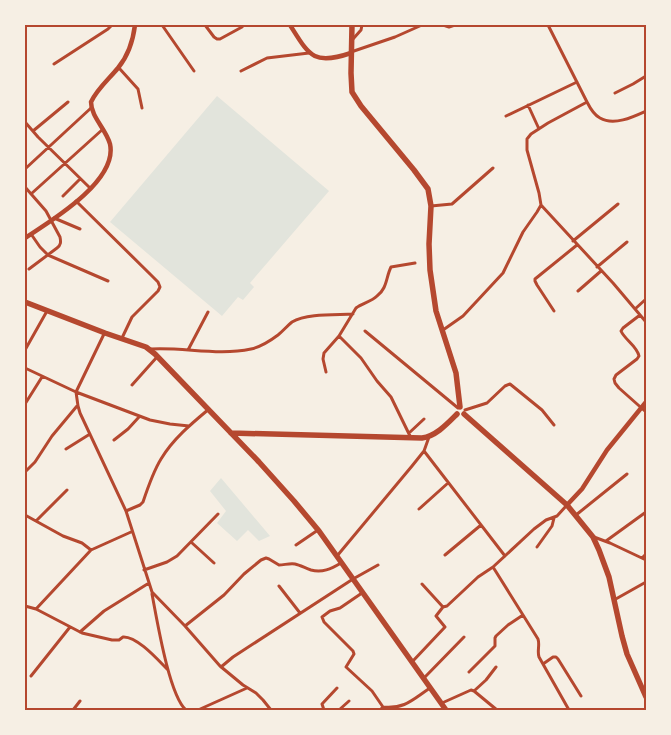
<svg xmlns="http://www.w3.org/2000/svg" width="671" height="735" viewBox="0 0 671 735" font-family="Merriweather,serif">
  <rect width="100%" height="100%" fill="#f6efe4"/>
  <path fill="#e2e4dc" d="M217 96 329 191 250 283 254 287 243 300 238 297 222 316 110 222Z
    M221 478 270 536 259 541 248 530 237 541 217 523 226 511 210 491Z"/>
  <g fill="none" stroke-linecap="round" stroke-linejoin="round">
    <path stroke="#b5482f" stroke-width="3" d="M162 25 194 71
      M205 25 214 37 217 39H220L242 27
      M443 25 449 27 455 25
      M548 25 587 102
      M353 39 361 30 362 25
      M351 52 395 37 422 25
      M54 64 108 29 112 25
      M119 68 138 89 142 108
      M241 71 267 58 309 53
      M615 93 633 84 646 76
      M528 105 539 129
      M506 116 577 82
      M25 122 38 137 90 188
      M33 131 68 102
      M25 169 91 108
      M25 187 46 211 60 237C61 242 61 245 57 248L29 269
      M31 194 103 129
      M63 196 80 179
      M76 201 150 274 158 282 160 287 158 291 132 317 122 338
      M541 205 613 283 646 322
      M431 206 452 204 493 168
      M54 218 80 229
      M31 234 40 247 48 255 108 281
      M573 241 618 204
      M597 267 627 242
      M578 291 601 271
      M635 309 646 299
      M554 311 537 285 535 281V279L577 245
      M640 315 623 328 621 331C625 340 637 346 639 356L637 359 616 375 614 379 615 383 619 388 646 412
      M443 330 463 316 503 273 523 232 537 212 541 205 539 193 527 150V139L531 134 548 123 587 102C590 108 594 115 600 118 614 126 633 117 646 111
      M365 331 458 408
      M104 334 76 392 150 420 170 424 189 426
      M339 336 361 358 377 381 391 397 411 438
      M151 349C184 347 218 356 251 349 260 347 270 341 278 335 283 331 287 326 292 322 307 313 336 315 353 314
      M25 350 47 311
      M188 350 208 312
      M25 368 76 392 78 406 80 413 126 511 152 592 185 626 220 666 243 685 256 693 263 700 271 710
      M326 372 323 359 324 353 339 336 356 308C362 303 371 302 377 296 387 289 386 277 391 267L415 263
      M132 385 157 357
      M25 404 42 377
      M465 410 487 403 505 386 510 384 542 410 554 425
      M409 433 424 419
      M114 440 128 429 139 417
      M66 449 90 434
      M424 451 505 556
      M25 472 35 462 52 436 77 406
      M567 505 557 516 546 520 534 529 493 567 538 639C540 645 537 651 539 657L569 710
      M419 509 448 483
      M126 511 140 505 143 502C148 487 153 472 161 459 173 439 191 424 209 409
      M25 515 63 536 82 543 91 550 36 609 25 606
      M576 515 627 474
      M36 521 67 490
      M594 537 610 543 646 560
      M606 541 646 512
      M191 542 214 563
      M296 545 318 530
      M537 547 552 526 554 518
      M91 550 131 532
      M445 555 481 525
      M337 556 412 466 424 451 429 437
      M642 558 646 554
      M144 570 167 562 177 556 218 514
      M422 584 443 607 447 606 478 577 493 567
      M279 586 300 613
      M362 593 340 608 330 611 322 617 324 622 353 651 354 654 346 667 372 691 383 707 380 710
      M152 594C157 620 169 695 186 710
      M614 600 646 582
      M36 609 82 633 112 640H119L123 637C137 636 158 660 168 670
      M185 626 224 595 244 574 261 560 266 558 269 559 279 565C284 565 290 563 295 564 300 565 305 568 311 570 322 573 331 569 341 563
      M80 632 104 611 149 583
      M412 662 445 627 436 616 443 607
      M543 664 553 657H556L558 659 581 696
      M221 667 233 657 353 579 378 565
      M469 672 495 646V638L496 636 508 625 523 615
      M31 676 70 627
      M424 678 464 637
      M474 691 486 680 496 667
      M442 703 471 690 474 691 497 710
      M383 707C405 709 412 700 430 688
      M73 710 80 701
      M198 710 247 688
      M324 710 322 704 337 688
      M339 710 349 701"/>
    <path stroke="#b5482f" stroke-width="4.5" d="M290 25C309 55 313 66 351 53
      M25 238C51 221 118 181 110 144 106 129 91 117 91 102 97 89 109 79 118 68 128 56 133 41 135 25
      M567 505 582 489 607 450 646 402"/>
    <path stroke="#b5482f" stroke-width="5.5" d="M352 25 351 73 352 92 361 106 414 170 428 189 431 206 429 244 430 270 436 311 456 373 460 407
      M25 302 105 333 146 347 155 354 259 462 294 501 319 531 446 710
      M464 414 567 505 593 537 599 550 609 577 622 636 627 654 646 697
      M231 433 422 438C436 436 447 424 457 414"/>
  </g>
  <rect width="671" height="735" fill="none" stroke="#f6efe4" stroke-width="52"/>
  <rect x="26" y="26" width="619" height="683" fill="none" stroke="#b5482f" stroke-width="2"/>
</svg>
